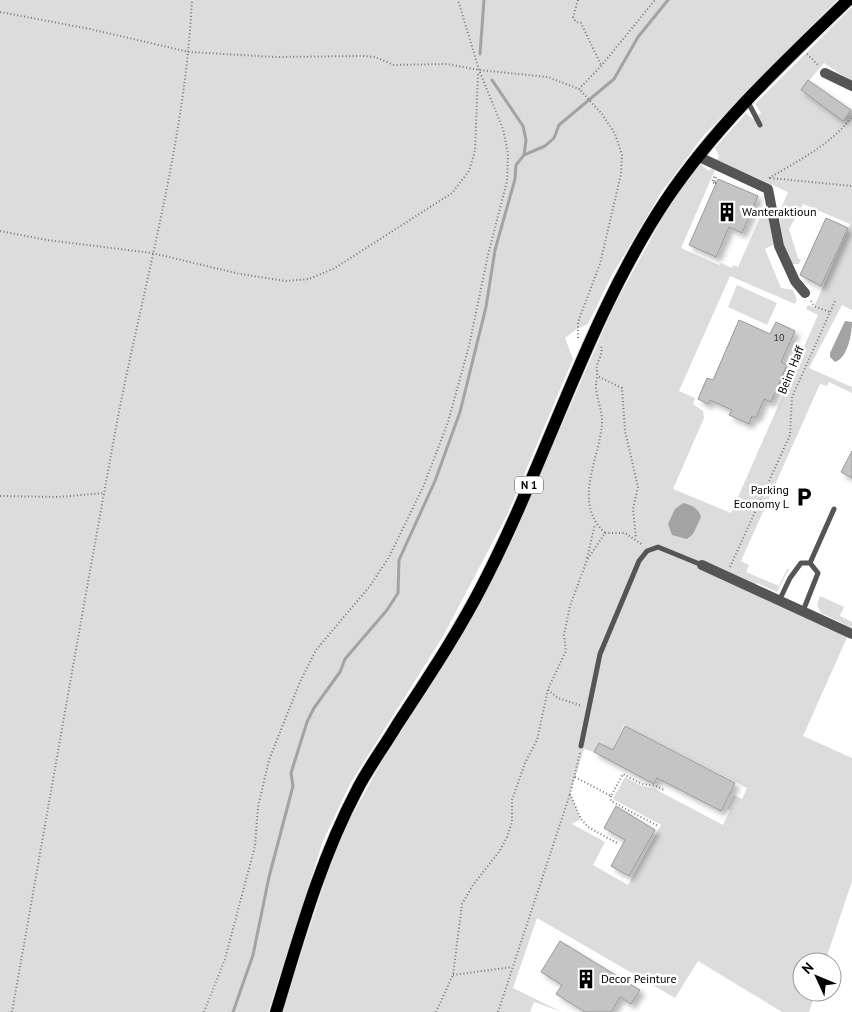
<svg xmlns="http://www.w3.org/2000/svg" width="852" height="1012" viewBox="0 0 852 1012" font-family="'PT Sans',sans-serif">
  <defs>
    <filter id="shadow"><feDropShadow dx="4.5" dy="4.5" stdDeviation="2.5" flood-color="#0004"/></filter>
  </defs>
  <rect width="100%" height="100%" fill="#fff"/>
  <path fill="#dcdcdc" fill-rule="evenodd" d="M0 0H837L704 135 662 191 612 275 588 324 577 329 565 338 573 359 507 515 442 638 350 784 323 841 268 1012H0Z
    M852 7V82L824 63 801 90 843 121 852 109V310L842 305 809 368 852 387V393L829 382 827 386 820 384 741 561 749 565 746 572 779 586 787 569H789L777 592 757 583 755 589 849 633 803 736 852 758V881L825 962H802V992H816L809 1012H782L698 961 675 998 537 918 513 988 562 1012 534 1002 530 1012H282L331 863 349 821 381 763 460 639 522 516 614 306 669 206 700 164 709 171 712 168 715 170 681 248 719 265 721 263 732 268 733 265 738 267 762 213 768 212 773 245 765 249 781 288 793 290 797 300 795 304 730 276 679 391 695 398 693 404 703 411 704 418 673 489 731 513 818 315 806 309 808 305 814 307 850 224 803 204 789 229 798 258 801 260 799 264H792L784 247 779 213 788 192 717 160 719 156 715 148 746 113 753 119 761 113 755 104ZM624 725 747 788 742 799 734 795 727 809 730 811 723 825 653 788 642 786 625 777 613 799 661 825 628 885 593 865 605 842 572 824 581 819 570 794 584 749 594 752 599 743 613 750Z
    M737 285 777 303 767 325 728 307Z
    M820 596 844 607 840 616 852 622V628L821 613 817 605Z"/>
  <path fill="#a3a3a3" d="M845 321 852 322C852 333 848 358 835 362L830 357V353Z
    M683 503C692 505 698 508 701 517L693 534 687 539 672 535 668 524 675 509Z"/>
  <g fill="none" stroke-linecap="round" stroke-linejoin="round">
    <path stroke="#a3a3a3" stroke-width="3" d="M480 54 484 0
      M524 155 545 146 554 138 559 125 614 79 638 37 668 0
      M233 1012 253 955 269 877 293 786 291 773 307 722 314 708 340 672 345 659 387 610 398 593 399 560 435 481 460 412 486 307 495 250 515 179 516 165 524 155 526 140 523 126 492 80"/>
  </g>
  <path fill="#c4c4c4" stroke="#999" filter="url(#shadow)" d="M808 80 851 110 843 121 801 90Z
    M718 179 758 196 742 233 729 227 716 257 689 245Z
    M826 218 848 228 821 286 800 275Z
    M739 320 770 334 776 322 795 331 781 362 787 365 771 402 764 399 756 418 752 416 749 424 729 415 732 410 710 400 708 404 698 399 707 378 713 380Z
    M852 451V478L841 472Z
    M625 726 735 783 721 811 657 778 654 784 594 752 599 743 613 750Z
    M616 806 655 830 629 876 611 866 625 840 604 828Z
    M560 941 640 990 631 1004 620 997 611 1012H585L556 994 562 985 541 972Z"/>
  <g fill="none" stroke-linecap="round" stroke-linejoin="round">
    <defs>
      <path id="primary" d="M276 1012C299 937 320 860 357 790 368 768 384 747 397 725 427 679 458 633 483 584 548 458 587 319 666 200 717 124 783 63 848 0"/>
    </defs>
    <use href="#primary" stroke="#dbdbdb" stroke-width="14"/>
    <path stroke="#777" stroke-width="2" stroke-dasharray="1 2.5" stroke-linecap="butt" d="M578 0 573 17 576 22 581 23 601 65
      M0 12 90 29 189 52 276 57 363 56 375 57 394 65 447 64 479 70 548 77 579 89 601 66 655 0
      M807 54 819 66
      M769 178C798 161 830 145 852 117
      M770 178 852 186
      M714 183 712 182 715 175
      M716 183H714L716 177
      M0 231 47 240 152 253 240 274 286 281 309 279 335 268 452 193 469 171 475 151 478 73
      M811 301 814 306 830 312
      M578 338V322L600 264 621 174 622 155 615 134 602 114 579 89
      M599 377 622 388 625 431 638 487 633 509 636 538
      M0 496 58 497 105 493
      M605 533H625L643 545
      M587 558 595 524
      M730 567 790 435 792 397 836 299
      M548 690 558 698 582 706
      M580 753 570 794 581 819 588 827 617 843
      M575 777 611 796 623 774 642 784 656 786 664 790
      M611 796V801L658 826
      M453 975 512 967
      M12 1012C47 815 81 618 117 422 144 282 185 143 192 0
      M204 1012 225 959 255 846 258 807 269 760 300 682 316 650 370 586 389 557 424 485 448 422 469 346 488 255 507 181 508 154 503 129 479 70 458 0
      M436 1012 453 975 462 904 473 885 499 852 507 837 512 822V800L525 763 537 740 548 689 566 651 564 635 570 606 587 560 605 533C572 502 599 461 602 424 603 411 596 398 596 386 596 379 598 380 597 371 595 362 604 356 601 346
      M498 1012 570 794"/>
    <path stroke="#555" stroke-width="5" d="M748 102 760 125
      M810 563 834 509
      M779 601 790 578 801 563H810L818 573 803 611
      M581 746 600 654 639 561 647 551 658 547 702 565"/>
    <path stroke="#555" stroke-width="10" d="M825 73 852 86
      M697 156 768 189 779 246 795 281 805 293
      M702 565 852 634"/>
    <use href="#primary" stroke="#000" stroke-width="12"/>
  </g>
  <defs>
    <symbol id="building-bare" viewBox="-9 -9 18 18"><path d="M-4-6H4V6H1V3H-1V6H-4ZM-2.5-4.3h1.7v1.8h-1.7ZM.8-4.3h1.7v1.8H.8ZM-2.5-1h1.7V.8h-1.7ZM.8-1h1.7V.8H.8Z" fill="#000" stroke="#fff" stroke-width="2.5" paint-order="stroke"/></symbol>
    <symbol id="parking-bare" viewBox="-9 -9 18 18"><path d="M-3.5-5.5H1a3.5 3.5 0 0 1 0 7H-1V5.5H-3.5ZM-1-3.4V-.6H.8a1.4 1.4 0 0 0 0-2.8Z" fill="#000" stroke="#fff" stroke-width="2.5" paint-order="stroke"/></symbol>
  </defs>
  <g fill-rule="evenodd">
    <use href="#building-bare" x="713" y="198" width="28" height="28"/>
    <use href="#parking-bare" x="790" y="483" width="28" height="28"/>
    <use href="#building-bare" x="572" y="965" width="28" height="28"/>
  </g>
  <g text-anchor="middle" stroke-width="5" stroke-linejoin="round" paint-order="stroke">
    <g font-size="10" fill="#313131">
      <text x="779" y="341">10</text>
    </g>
    <rect fill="#fff" stroke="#4c4c4c" stroke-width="1" x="515" y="476.5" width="28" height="17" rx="4"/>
    <g font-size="11" font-weight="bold" fill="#000">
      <text x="529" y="489">N 1</text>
    </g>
    <g font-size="12" fill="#000" stroke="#fff" text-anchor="start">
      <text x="742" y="216">Wanteraktioun</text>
      <text x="789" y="494" text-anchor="end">Parking<tspan x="789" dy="14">Economy L</tspan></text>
      <text x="601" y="983">Decor Peinture</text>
    </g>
    <g font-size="12" fill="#000" stroke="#fff">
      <text transform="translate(791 370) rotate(-68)" y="4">Beim Haff</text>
    </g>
  </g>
  <g transform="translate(817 977) rotate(314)"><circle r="24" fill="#ffffff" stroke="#999999"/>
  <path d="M0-4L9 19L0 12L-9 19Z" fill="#000000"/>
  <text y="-8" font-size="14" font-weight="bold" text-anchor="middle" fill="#000000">N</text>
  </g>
</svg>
